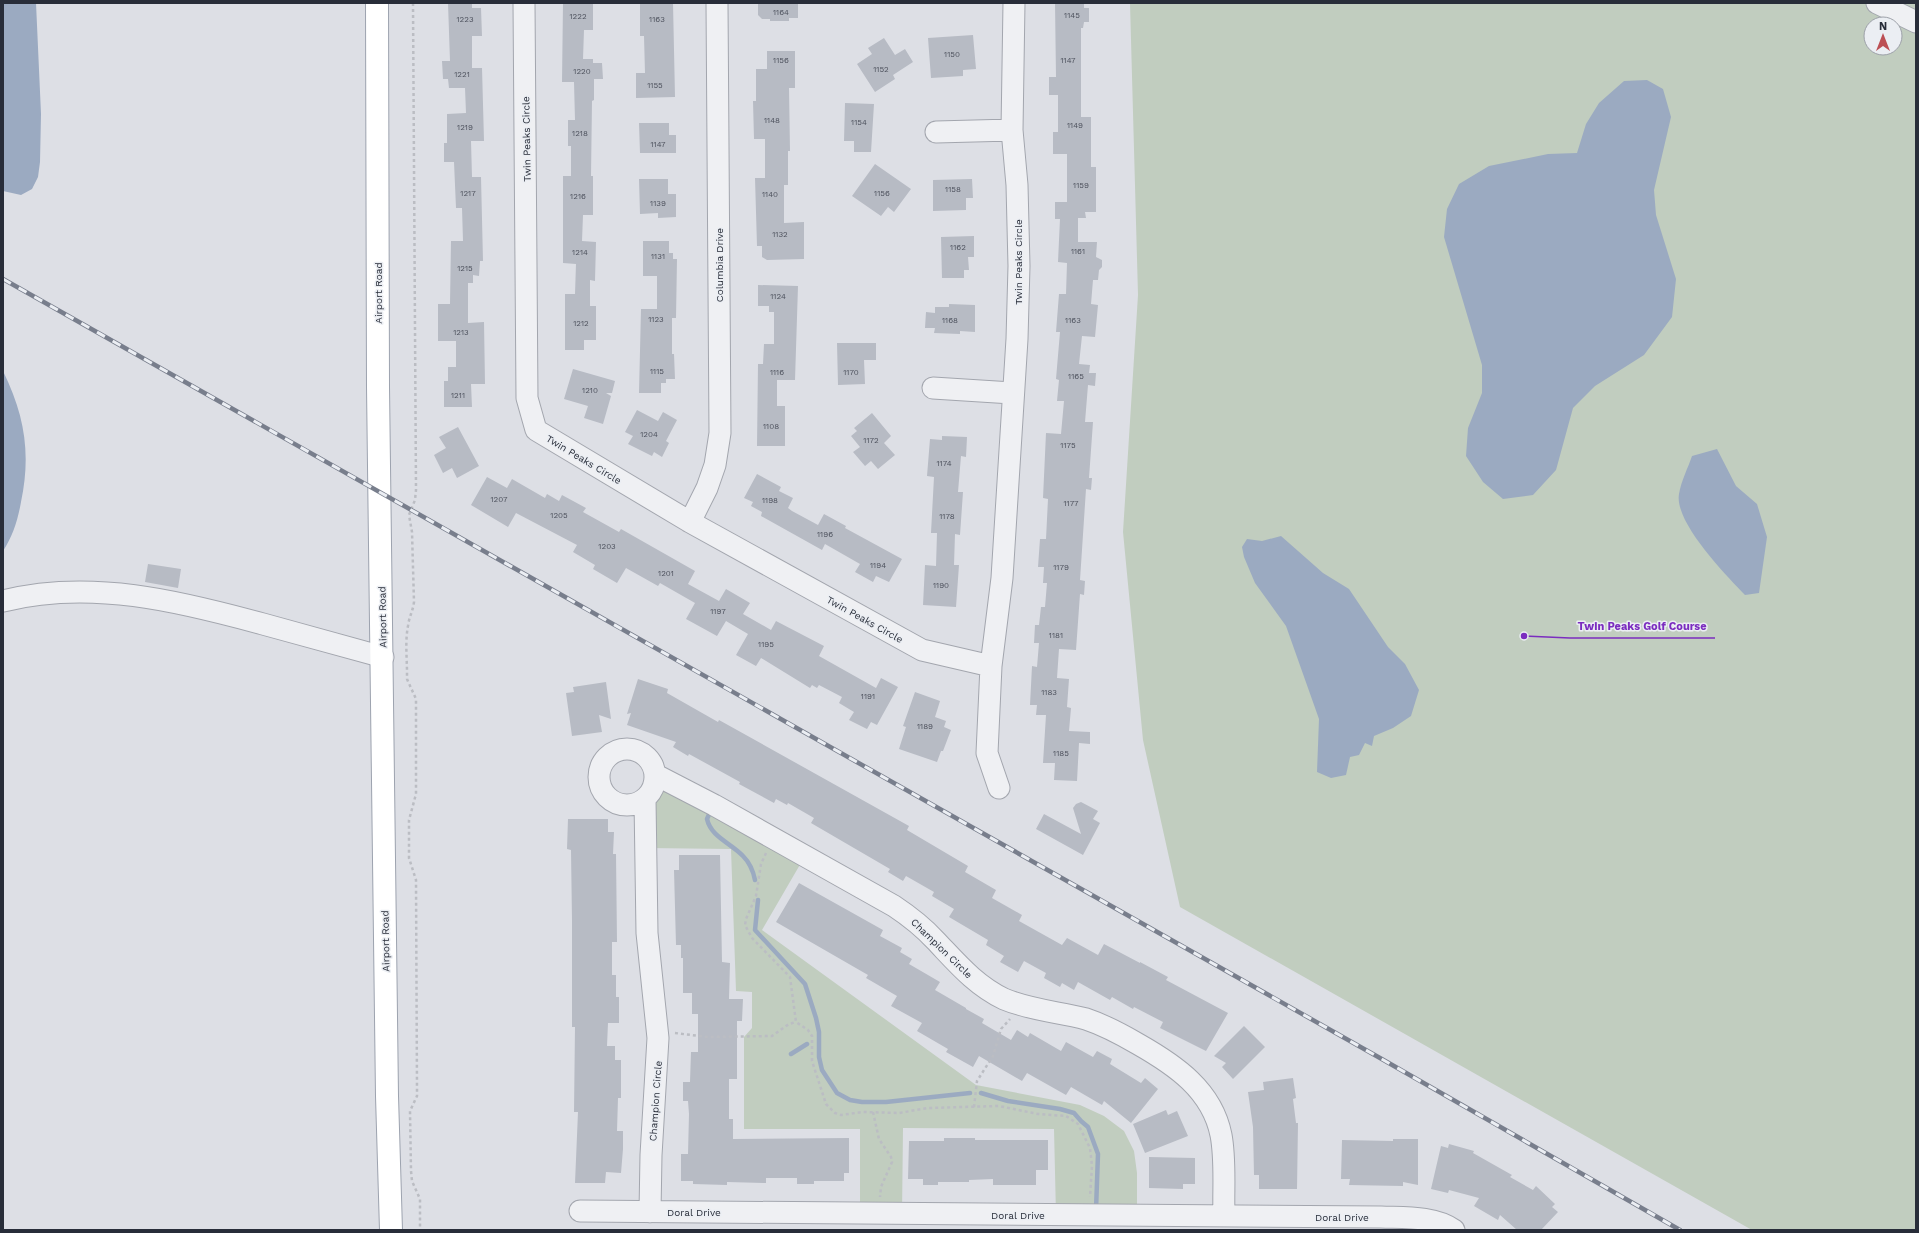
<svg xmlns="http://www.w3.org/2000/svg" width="1919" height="1233" viewBox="0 0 1919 1233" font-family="'Work Sans',sans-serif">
  <rect width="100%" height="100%" fill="#dddfe5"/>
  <path fill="#c1cdbf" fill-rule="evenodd" d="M1130 3H1916V1230H1752L1180 907 1143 740 1123 532 1138 295ZM1871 24H1895V48H1871Z
    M655 784 805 856 762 930 976 1085 1080 1105 1104 1116 1124 1131 1134 1151 1137 1173V1216L1056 1215 1054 1129 903 1128 902 1214 860 1213V1129H744V1037L752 1028V992L736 991 731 849 646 848 651 793Z"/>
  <path fill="#9baac1" d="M3 3H36L41 114 40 162 38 177 32 189 21 195 3 191Z
    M1647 80 1663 89 1671 117 1654 190 1656 215 1676 279 1672 317 1644 355 1595 386 1573 408 1556 470 1533 495 1503 499 1483 482 1466 456 1468 428 1482 393V365L1444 237 1447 209 1459 184 1489 166 1548 154 1577 153 1586 124 1599 103 1624 81Z
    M3 371C25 416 31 454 21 502 18 519 13 536 3 551Z
    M1717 449 1736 486 1757 504 1767 537 1759 593 1745 595C1726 575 1674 522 1679 494 1681 481 1688 468 1692 456Z
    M1281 536 1323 573 1349 589 1388 647 1405 664 1419 690 1411 716 1393 728 1374 736 1372 746 1365 743 1359 755 1350 757 1346 775 1331 778 1317 772 1319 719 1286 626 1255 583 1244 557 1242 547 1247 539 1262 541Z"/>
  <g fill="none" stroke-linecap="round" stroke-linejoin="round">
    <path stroke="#9baac1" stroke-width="4.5" d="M711 810 707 819C711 837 731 843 743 856 750 863 753 870 755 880
      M758 900 755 930 805 984 816 1018 819 1032V1057L822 1070 837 1093 850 1100 862 1102H886L970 1093
      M791 1054 807 1044
      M981 1093 1008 1101 1060 1109 1074 1113 1081 1121 1088 1127 1098 1154 1096 1210"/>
  </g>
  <path fill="#b7bbc4" d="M448 3H472V8H481L482 36H472V68H482L484 141H471L472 177H481L483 261H480L479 276 473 275V283H468V323L484 322 485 384H471L472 407H444V381H448V367H456V341H438V304H450L451 241H463L462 208H456L454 162H444V143H447V114L466 113 465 88H449L448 79H443L442 61H450Z
    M563 3H593V30H584L583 59H593V63H602L603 79H594V100L592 101 591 176H593V215H583L582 241 596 242 595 281 590 280V306H596V340H584V350H565V294H575L576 264 563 263V176H571V146H568V120H575L574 82H562Z
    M640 3H673L675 97 636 98V73H645L644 36H640Z
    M758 3H798V18H789V21H770V19H762L758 15Z
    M1055 3H1084V8H1089V22H1084L1083 28H1081V117H1091V167H1096V212H1085L1086 218H1078V242H1097L1096 257 1102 260V267L1099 270 1098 280H1093L1091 304 1098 305 1095 337 1082 336 1079 364 1090 365 1089 373H1096L1095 386 1088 385 1085 422H1093L1089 478H1092L1091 490 1086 489 1080 580 1085 581 1084 595 1080 594 1076 650 1059 649 1057 678 1069 679 1067 707 1071 708 1069 731 1090 732V744L1079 743 1077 781 1054 780 1055 763H1043L1046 715H1036L1037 705H1030L1032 666 1037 667 1039 643H1034L1035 625H1039L1041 607H1045L1047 583H1043L1044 567H1038L1040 539H1046L1048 499 1043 498 1046 433 1061 434 1064 401H1057L1059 380 1056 379 1060 332H1056L1059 294H1066L1067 263 1058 262 1060 219H1055V202H1067V154H1053V132H1058V95H1049V77H1056Z
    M973 35 976 69 963 70V76L931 78 928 38Z
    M884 38 895 55 905 49 913 62 893 75 895 79 875 92 857 64 872 54 868 48Z
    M767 51H795V88H789L790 151H788V185H784V223L804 222V259L767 260 762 257V246H757L755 178H765V139H754L753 101H756V69H767Z
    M845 103 874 104 871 152H854V141H844Z
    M639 123H669V135H676V153H640Z
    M875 164 911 189 894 212 888 207 881 216 852 196Z
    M639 179H668V194H676V217L658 218V213L640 214Z
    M972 179 973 198H966V210L933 211V180Z
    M974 236V257H968L969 270H964V278H942L941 237Z
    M643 241H669V253H673V259H677L676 318H672V354H674L675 379H666V383H661V393H639L641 309H657V276H643Z
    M758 285 798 286 795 380H777V406H785V446H757L758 364H763L764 344H774V312H769V306H758Z
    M949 304 975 305V332L960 331V334L934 333 935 328H925L926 312 935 313V307H949Z
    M837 343H876V360H864L865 384 838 385Z
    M573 369 615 381 612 393H606L611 396 603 424 584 418 588 406 564 399Z
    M637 410 658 421 663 412 677 420 666 441 669 443 662 457 654 452 652 456 628 444 633 436 625 432Z
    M872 413 891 436 884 443 895 455 878 469 871 461 865 466 853 452 860 447 851 436 857 431 854 428Z
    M458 427 479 466 457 478 452 468 443 473 434 455 446 448 439 437Z
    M942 436 967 437 966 457 961 456 958 492H963L960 535 955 534 954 565H959L956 607 923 605 925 565 936 566 937 533H931L934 477 927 476 930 439 942 440Z
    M757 474 781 487 779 491 793 498 788 508 792 511 818 525 824 514 846 526 845 528 902 559 889 582 876 576 873 582 855 572 860 564 825 544 822 550 761 516 762 512 751 506 753 502 744 498Z
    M487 477 507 488 512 479 545 498 547 494 559 501 562 495 586 508 583 512 619 532 621 529 695 571 688 584 719 601 726 589 750 603 743 614 771 630 776 621 824 646 819 656 876 688 881 678 898 687 877 725 871 722 867 729 849 720 854 712 839 703 842 697 819 685 817 688 812 685 810 688 761 658 756 666 736 655 748 634 726 621 717 636 686 619 695 603 660 583 658 586 626 568 617 583 593 569 595 565 573 552 577 545 516 513 508 527 471 505Z
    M148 564 181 569 178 588 145 582Z
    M638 679 668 689 667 693 718 722 719 720 909 826 907 830 968 866 965 872 996 890 992 898 1022 915 1019 921 1062 945 1067 938 1098 955 1104 944 1140 963V962L1168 977 1166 980 1228 1013 1206 1051 1160 1028 1163 1022 1134 1007 1133 1009 1112 997 1110 1000 1078 982 1074 990 1062 983 1060 987 1044 978 1046 973 1024 961 1018 972 1000 962 1004 956 986 945 988 940 949 917 954 909 932 896 934 892 906 876 903 881 888 872 890 869 811 823 814 818 788 803 787 805 776 799 774 803 739 784 740 782 689 754 688 756 673 747 676 742 627 725 631 713 627 714Z
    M606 682 611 719 599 715 602 732 572 736 566 693 574 692 573 687Z
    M915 692 940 701 935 717 946 721 944 727 951 730 943 751H941L937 762 899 749 906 727 903 726Z
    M1081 802 1098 811 1093 819 1100 823 1083 855 1036 829 1044 814 1081 834 1073 808 1076 804Z
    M568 819H608V832H614L613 854H616L617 942H612V975H616V997H619V1023H608L607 1046H615V1060H621V1098H618L617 1131H623V1149L621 1173 606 1172 605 1183H575L578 1112H574L575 1027H572V921L571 850 567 849Z
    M679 855H720L722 962 730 963 729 999H743L742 1021H737V1079H729V1119H733V1139L849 1138V1173H844V1181H814V1184H797V1178H766V1183L727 1182V1185L693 1184V1181H681V1154H688L689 1114 688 1101H683V1082H690L691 1052H698V1014H692V993H683V958H681V945H676L674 870H679Z
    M799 883 883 930 880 936 902 948 900 952 912 959 909 964 940 982 935 990 966 1008V1009L984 1019 982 1023 1011 1040 1017 1030 1028 1037 1030 1033 1061 1051 1066 1042 1093 1057 1097 1051 1112 1059 1110 1064 1141 1083 1145 1078 1158 1089 1131 1123 1104 1101 1102 1105 1071 1087 1066 1095 1027 1073 1022 1081 979 1056 973 1067 946 1052 948 1049 917 1031 922 1023 891 1006 897 996 866 978 868 975 776 922Z
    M1244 1026 1265 1047 1233 1079 1222 1067 1226 1063 1214 1056Z
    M1293 1078 1296 1098 1293 1099 1296 1123H1298L1297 1189H1259V1175H1254L1253 1127 1248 1092 1264 1090 1263 1082Z
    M1166 1110 1168 1115 1177 1111 1188 1136 1145 1153 1133 1124Z
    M944 1138H975V1140H1048V1170H1036V1185H993V1179L969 1180V1182H938V1185H923V1179H908L909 1141H944Z
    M1393 1139H1418V1185L1403 1182V1186L1349 1185 1350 1179H1341L1342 1140 1393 1141Z
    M1449 1144 1474 1151 1473 1153 1512 1175 1510 1177 1533 1190 1536 1186 1555 1204 1552 1207 1558 1212 1541 1230H1517L1500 1215 1498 1220 1474 1206 1479 1198 1449 1190 1448 1193 1431 1189 1441 1146 1448 1148Z
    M1149 1157 1195 1158V1184H1183V1189L1149 1188Z"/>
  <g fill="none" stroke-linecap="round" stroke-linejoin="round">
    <defs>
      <path id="minor" d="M524 3 527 398 536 430 690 522 922 650 991 666
        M1877 3 1916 22
        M936 132 1012 130
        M933 388 1012 393
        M690 522 707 488 715 465 720 433 717 3
        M3 601C90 579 179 601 263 624 303 635 343 646 383 657
        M599 777a28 28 0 1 1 56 0a28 28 0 1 1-56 0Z
        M656 775 714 805 894 906C909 916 923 927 935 940 957 963 975 985 1004 999 1030 1010 1059 1012 1086 1019 1104 1025 1121 1034 1138 1044 1175 1065 1212 1090 1221 1135 1226 1161 1223 1190 1224 1216
        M999 788 987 753 991 666 1002 578 1017 339 1019 266 1017 185 1012 130 1014 3
        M645 800 647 933 658 1038 651 1155 650 1212
        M580 1211 1381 1217C1404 1218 1434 1216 1454 1230"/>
      <path id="major" d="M377 3 378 387 387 1096 391 1230"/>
    </defs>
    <use href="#minor" stroke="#a3a6ae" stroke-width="23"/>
    <use href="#major" stroke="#9da3af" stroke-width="24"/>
    <path stroke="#bbbdc3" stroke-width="2.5" stroke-dasharray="3 3" stroke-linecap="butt" d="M413 3 416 490 415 500 409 515 412 532 414 602C413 611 409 617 408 626 405 641 407 658 407 673V679L416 699V794L409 820V858L416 880 417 1090V1096L410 1111 411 1171 412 1181 420 1199V1230
      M766 853 761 864 756 896 746 919 745 925 752 938 790 977 796 1022 808 1030 812 1036V1061L826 1104 835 1113 841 1115 863 1112 899 1113 928 1108 999 1106 1038 1114 1066 1116 1078 1124 1090 1148 1092 1166 1090 1197
      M675 1033 707 1037 772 1036 789 1024 796 1022
      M974 1107 977 1081 993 1056 1001 1029 1010 1019
      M873 1112 879 1139 891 1157 892 1162 881 1187 880 1197"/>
    <use href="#minor" stroke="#eff0f3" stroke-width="21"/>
    <use href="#major" stroke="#fff" stroke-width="22"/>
    <defs>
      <path id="rail" d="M3 279 1380 1058 1680 1230"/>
    </defs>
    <use href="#rail" stroke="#787e8c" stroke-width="4.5"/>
    <use href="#rail" stroke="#ebeef3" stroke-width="3" stroke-dasharray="9" stroke-linecap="butt"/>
  </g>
  <g text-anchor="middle" stroke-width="3" stroke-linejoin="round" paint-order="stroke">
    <g font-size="8" fill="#4c505c">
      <text x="781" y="15">1164</text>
      <text x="1072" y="18">1145</text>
      <text x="578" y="19">1222</text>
      <text x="465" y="22">1223</text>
      <text x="657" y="22">1163</text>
      <text x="952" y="57">1150</text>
      <text x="781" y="63">1156</text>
      <text x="1068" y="63">1147</text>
      <text x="881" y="72">1152</text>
      <text x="582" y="74">1220</text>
      <text x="462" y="77">1221</text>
      <text x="655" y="88">1155</text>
      <text x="772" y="123">1148</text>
      <text x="859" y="125">1154</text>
      <text x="1075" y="128">1149</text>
      <text x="465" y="130">1219</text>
      <text x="580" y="136">1218</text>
      <text x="658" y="147">1147</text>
      <text x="1081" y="188">1159</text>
      <text x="953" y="192">1158</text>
      <text x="468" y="196">1217</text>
      <text x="882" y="196">1156</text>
      <text x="770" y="197">1140</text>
      <text x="578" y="199">1216</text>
      <text x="658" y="206">1139</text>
      <text x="780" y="237">1132</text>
      <text x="958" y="250">1162</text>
      <text x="1078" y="254">1161</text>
      <text x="580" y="255">1214</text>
      <text x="658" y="259">1131</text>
      <text x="465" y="271">1215</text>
      <text x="778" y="299">1124</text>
      <text x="656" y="322">1123</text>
      <text x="950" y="323">1168</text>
      <text x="1073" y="323">1163</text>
      <text x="581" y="326">1212</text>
      <text x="461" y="335">1213</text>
      <text x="657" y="374">1115</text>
      <text x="777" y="375">1116</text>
      <text x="851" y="375">1170</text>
      <text x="1076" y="379">1165</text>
      <text x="590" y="393">1210</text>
      <text x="458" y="398">1211</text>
      <text x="771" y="429">1108</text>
      <text x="649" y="437">1204</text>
      <text x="871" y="443">1172</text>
      <text x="1068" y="448">1175</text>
      <text x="944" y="466">1174</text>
      <text x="499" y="502">1207</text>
      <text x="770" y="503">1198</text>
      <text x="1071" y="506">1177</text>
      <text x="559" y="518">1205</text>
      <text x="947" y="519">1178</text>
      <text x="825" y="537">1196</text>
      <text x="607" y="549">1203</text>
      <text x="878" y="568">1194</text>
      <text x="1061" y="570">1179</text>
      <text x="666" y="576">1201</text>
      <text x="941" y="588">1190</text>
      <text x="718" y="614">1197</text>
      <text x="1056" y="638">1181</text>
      <text x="766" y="647">1195</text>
      <text x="1049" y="695">1183</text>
      <text x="868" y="699">1191</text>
      <text x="925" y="729">1189</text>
      <text x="1061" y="756">1185</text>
    </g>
    <g font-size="10" fill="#282d39" stroke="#ebeef3">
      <text transform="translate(526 139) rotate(-91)" y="4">Twin Peaks Circle</text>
      <text transform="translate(1018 262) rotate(-90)" y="4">Twin Peaks Circle</text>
      <text transform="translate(719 265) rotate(-90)" y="4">Columbia Drive</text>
      <text transform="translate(378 293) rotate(-90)" y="4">Airport Road</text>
      <text transform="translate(584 459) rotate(31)" y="4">Twin Peaks Circle</text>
      <text transform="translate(382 617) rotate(-91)" y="4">Airport Road</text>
      <text transform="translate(865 619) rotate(29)" y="4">Twin Peaks Circle</text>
      <text transform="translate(385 941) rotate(-91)" y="4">Airport Road</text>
      <text transform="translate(942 948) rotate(44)" y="4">Champion Circle</text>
      <text transform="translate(655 1101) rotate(-86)" y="4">Champion Circle</text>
      <text x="694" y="1216">Doral Drive</text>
      <text x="1018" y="1219">Doral Drive</text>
      <text x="1342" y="1221">Doral Drive</text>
    </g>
  </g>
  <path fill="none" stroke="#7b2cbf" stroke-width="1.5" d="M1524 636L1570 638H1715"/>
  <circle fill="#7b2cbf" stroke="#ebeef3" stroke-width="1.5" cx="1524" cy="636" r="4"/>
  <g font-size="11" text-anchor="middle" font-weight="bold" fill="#7b2cbf" stroke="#ebeef3" stroke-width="3" stroke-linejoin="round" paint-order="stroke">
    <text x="1642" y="630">Twin Peaks Golf Course</text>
  </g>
  <rect width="1919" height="1233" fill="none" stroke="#282d39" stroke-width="8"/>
  <g transform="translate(1883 36)"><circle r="19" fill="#ebeef3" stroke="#9da1a9"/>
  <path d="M0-3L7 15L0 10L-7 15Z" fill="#bc4f54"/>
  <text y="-6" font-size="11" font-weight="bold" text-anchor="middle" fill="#282d39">N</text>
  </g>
</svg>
